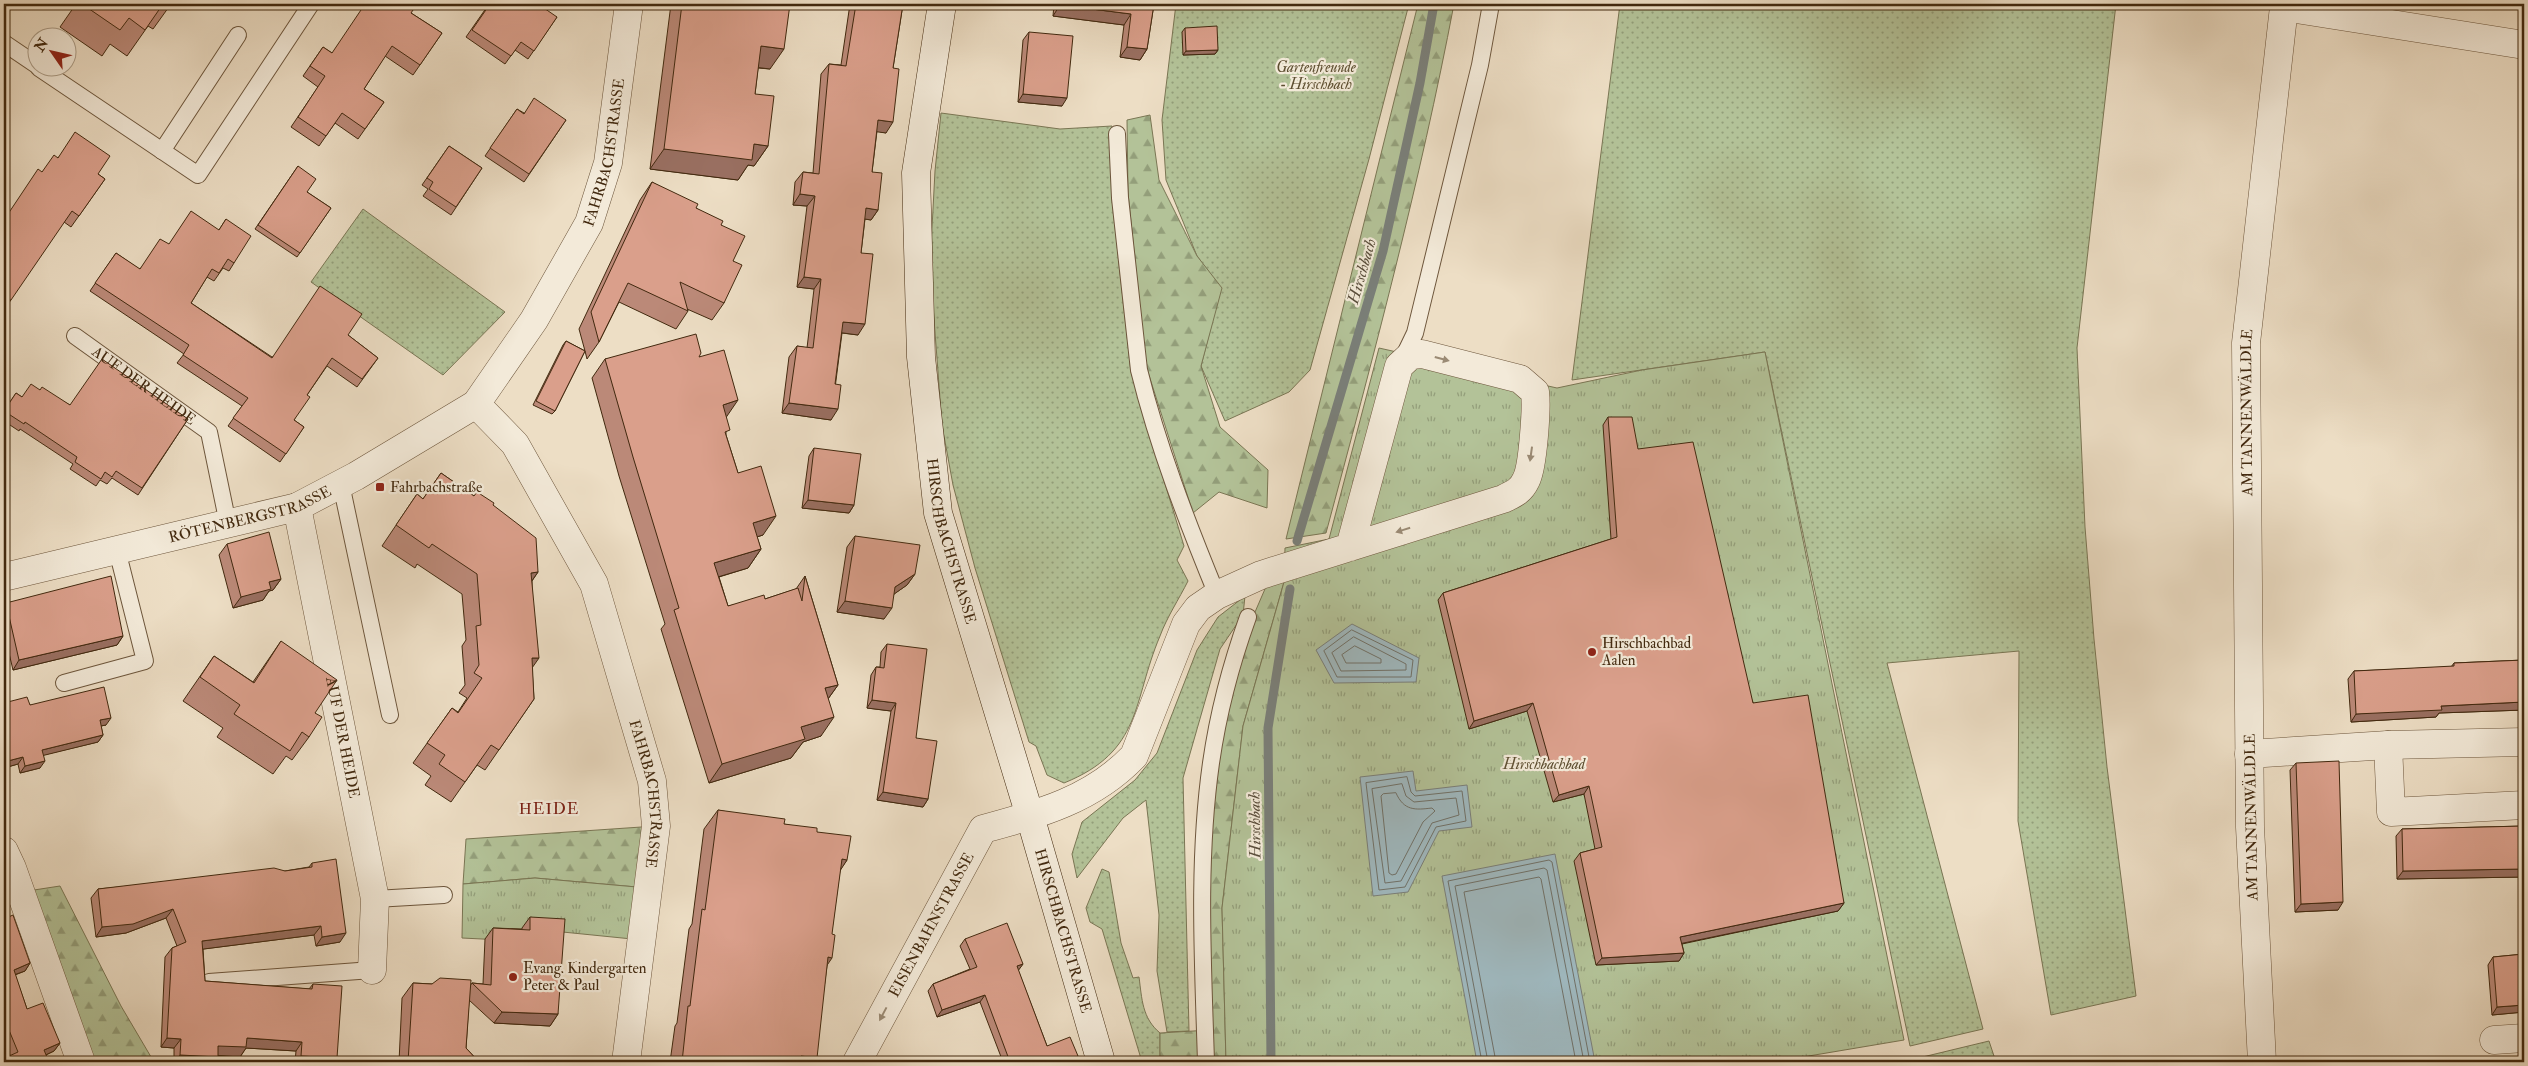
<svg xmlns="http://www.w3.org/2000/svg" width="2528" height="1066" viewBox="0 0 2528 1066" font-family="'IM FELL Double Pica',serif">
  <defs>
    <pattern id="grass-dots" width="8" height="8" patternUnits="userSpaceOnUse" patternTransform="scale(1.25)"><rect width="8" height="8" fill="#b3c298"/><path d="M2 2h.1M6 6h.1" fill="none" stroke="#939e7a" stroke-width="1.8" stroke-linecap="round"/></pattern>
    <pattern id="forest-firs" width="22" height="20" patternUnits="userSpaceOnUse" patternTransform="scale(1.25)"><rect width="22" height="20" fill="#b3c298"/><path d="M5 1l3.5 6h-7zM16 11l3.5 6h-7z" fill="#939e7a"/></pattern>
    <pattern id="park-tufts" width="24" height="20" patternUnits="userSpaceOnUse" patternTransform="scale(1.25)"><rect width="24" height="20" fill="#b3c298"/><path d="M3 7l-1-3M5 7V3M7 7l1-3M15 17l-1-3M17 17v-4M19 17l1-3" fill="none" stroke="#939e7a"/></pattern>
  </defs>
  <rect width="100%" height="100%" fill="#eddec5"/>
  <filter id="stains"><feTurbulence type="fractalNoise" baseFrequency=".004" numOctaves="4"/><feColorMatrix values="0 0 0 0 .2 0 0 0 0 .09 0 0 0 0 .02 0 0 0 .5 -.17"/></filter>
  <radialGradient id="worn" r=".72"><stop offset=".6" stop-color="#630" stop-opacity="0"/><stop offset="1" stop-color="#630" stop-opacity=".3"/></radialGradient>
  <path fill="url(#grass-dots)" stroke="#7a7654" d="M1176 4H1409L1369 159 1310 370 1289 392 1225 421 1201 366 1221 288 1197 256 1166 180 1162 120Z
    M1620 4H2116L2077 348 2085 527 2094 639 2107 767 2136 996 2051 1015 2018 821 2019 651 1887 663 1983 1029 1910 1046 1765 352 1572 380Z
    M941 113 1060 129 1112 126V199L1131 372 1184 546 1177 560 1188 581C1179 599 1167 617 1160 636 1132 702 1143 751 1064 783L1047 775 1036 746 1029 742 975 568 953 485 942 425 930 266 935 171Z
    M363 209 505 312 443 375 311 282Z
    M1245 596 1243 615 1220 649 1183 778 1189 1031 1167 1032 1157 971 1159 915 1146 800 1123 818 1077 878 1072 854 1082 822 1135 780 1157 753 1197 650 1218 617Z
    M1102 869 1109 872 1121 943 1133 978 1139 977C1142 999 1142 1018 1160 1033V1062H1142L1102 929 1090 922 1086 908Z
    M1989 1041 1996 1062H1902Z"/>
  <path fill="url(#forest-firs)" stroke="#7a7654" d="M1418 4H1454C1420 183 1373 358 1326 533L1286 539Z
    M1150 115 1159 180 1197 256 1222 288 1201 366 1220 427 1268 470 1267 508 1219 492 1193 513 1146 366 1128 193 1127 120Z
    M1268 582H1284L1243 726 1222 908 1226 1062H1160V1033L1210 1030 1207 854 1215 763 1252 619Z
    M656 826 648 888 535 878 463 884 466 839Z
    M60 886 121 1006 154 1062H81L21 892Z"/>
  <path fill="url(#park-tufts)" stroke="#7a7654" d="M1379 348 1557 388 1642 370 1765 352 1904 1040 1773 1062H1226L1222 908 1243 726 1284 582 1285 548 1329 539Z
    M535 878 648 888 642 940 523 928 522 941 462 938 463 884Z"/>
  <path fill="#9fb9c0" stroke="#7a7f79" d="M1352 624 1419 658 1416 682 1334 683 1316 650Z
    M1413 771 1416 791 1467 785 1472 827 1439 831 1408 892 1373 896 1360 777Z
    M1555 854 1595 1062H1477L1442 876Z"/>
  <g fill="none" stroke-linecap="round" stroke-linejoin="round">
    <path stroke="#707168" stroke-width="1" d="M1352 630 1413 660 1411 677H1337L1324 651Z
      M1354 637 1406 664V670L1341 671 1332 653Z
      M1355 646 1381 659V663H1346L1342 655Z
      M1407 777 1411 792 1415 796 1462 791 1466 821 1436 827 1405 887 1379 890 1366 783Z
      M1402 784 1406 796 1414 802 1456 798 1459 815 1432 823 1401 881 1385 883 1372 789Z
      M1396 793C1404 811 1415 810 1432 808L1435 811 1423 822 1396 874 1392 875 1389 873 1381 796 1383 794Z
      M1482 1062 1448 881 1549 860 1552 862 1590 1062
      M1488 1062 1455 886 1544 868 1547 870 1584 1062
      M1496 1062 1464 892 1539 877 1541 879 1576 1062"/>
    <path stroke="#7a7f79" stroke-width="9" d="M1297 541 1383 251 1420 83 1434 4
      M1271 1062 1268 728 1290 589"/>
    <defs>
      <g id="lane">
        <path d="M4 43 38 66"/>
        <path d="M39 68 198 175 311 4"/>
        <path d="M1117 134 1120 198 1139 370C1158 447 1187 522 1217 595"/>
        <path d="M162 151 238 35"/>
        <path id="s1" d="M75 336 209 432 228 524"/>
        <path d="M1402 360 1415 333 1480 65 1491 4"/>
        <path d="M341 484 390 715"/>
        <path d="M64 683 145 661 117 550"/>
        <path d="M375 899 444 895"/>
        <path d="M209 982 372 970"/>
        <path d="M1206 1062C1203 963 1197 862 1211 763 1218 714 1231 664 1248 617"/>
      </g>
      <g id="street">
        <path id="s2" d="M476 404 515 444 594 584 652 781 656 826 626 1062"/>
        <path id="s3" d="M297 507 375 899 372 970"/>
        <path id="s4" d="M4 577 297 507 356 476 476 404 534 320 589 223 608 163 629 4"/>
        <path d="M2388 745 2391 812 2524 805"/>
        <path d="M2249 754 2388 745 2524 742"/>
        <path d="M4 851 12 868 81 1062"/>
        <path d="M2494 1040 2524 1038"/>
        <path id="s5" d="M857 1062 983 829C1039 814 1092 800 1134 756L1186 624 1198 608 1217 595 1261 575 1503 499C1514 494 1521 491 1526 480 1533 467 1537 407 1535 392L1520 379 1422 354 1411 355 1399 366 1350 547"/>
        <path id="s6" d="M2262 1062 2250 827 2246 343 2284 7 2524 45"/>
      </g>
      <g id="secondary">
        <path id="s7" d="M942 4 916 173 921 357 938 513 1030 816 1101 1062"/>
      </g>
    </defs>
    <use href="#lane" stroke="#6d563c" stroke-width="18"/>
    <use href="#street" stroke="#6d563c" stroke-width="29"/>
    <use href="#secondary" stroke="#42290f" stroke-width="29"/>
    <use href="#lane" stroke="#f3ead9" stroke-width="16"/>
    <use href="#street" stroke="#f3ead9" stroke-width="28"/>
    <use href="#secondary" stroke="#f3ead9" stroke-width="28"/>
  </g>
  <path fill="#bb8978" stroke="#42290f" d="M76 4H171L153 29 148 26 127 56 110 44 102 56 60 27Z
    M489 4 557 17 528 59 515 50 505 64 466 37Z
    M671 4H790L770 69 758 68 755 94 768 146 754 166 748 165 738 180 650 169Z
    M850 4H903L893 68 886 133 877 131 872 172 878 210 871 220 865 219 861 253 858 335 842 333 831 420 782 413 789 357 797 346 807 348 814 289 797 287 807 206 793 205 795 182 803 172 813 173 821 74 829 64 841 65Z
    M1054 4H1154L1147 49 1140 60 1120 57 1124 25 1053 16Z
    M411 13 442 33 413 75 385 56 364 89 384 102 358 139 335 123 319 146 291 127 318 87 303 76 323 47 332 53Z
    M1185 28 1218 50 1215 54 1183 55 1182 32Z
    M1029 32 1062 106 1018 102 1023 40Z
    M517 109 524 113 566 120 524 182 485 156Z
    M449 146 482 168 451 215 423 196 428 189 422 185Z
    M58 157 98 174 105 179 71 227 64 222 42 172Z
    M298 166 307 192 331 208 297 257 255 229Z
    M652 182 696 208 721 225 733 261 724 303 712 320 687 309 688 311 676 329 619 302 599 342 587 359 585 351 555 411 552 414 533 405 563 345 566 341 585 351 579 329 640 200Z
    M226 219 234 263 229 271 223 268 214 281 207 277 191 303 272 357 348 335 378 358 357 387 327 366 307 395 294 420 304 427 280 462 228 426 242 406 177 363 184 354 90 291 116 253 139 269 219 230Z
    M699 357 726 418V435L738 473 763 535 757 537 761 549 748 568 719 577 728 606 765 599 796 589 805 576 838 685 828 699 821 736 803 742 791 758 709 783 661 629 665 624 619 476 592 378 605 359Z
    M40 390 70 405 188 419 138 495 112 478 107 484 100 480 96 486 70 469 73 464 20 429 19 431 4 421V411L16 393 22 397Z
    M1608 417 1638 449 1844 903 1838 911 1682 944 1684 953 1679 961 1596 965 1574 861 1580 853 1595 849 1584 794 1553 802 1527 711 1469 729 1438 600 1443 593 1611 539 1603 425Z
    M814 448 854 505 849 513 802 508 809 456Z
    M441 473 474 496 493 505 538 572 532 581V668L534 699 485 770 477 765 451 802 425 785 431 776 413 763 452 708 458 712 467 698 459 693 465 685 462 646 466 640 462 594 417 564 415 568 382 546 417 494 423 499Z
    M855 536 915 574 907 585 894 594 884 619 837 612 847 547Z
    M227 544 281 579 273 590 269 591 263 600 233 608 219 555Z
    M6 603 123 636 117 645 13 670 4 632V606Z
    M281 641 315 713 309 737 292 760 286 756 273 774 217 737 223 728 183 701 214 656 253 682Z
    M887 644 916 738 928 799 923 807 877 800 891 711 867 708 871 675 876 667H880L881 652Z
    M2524 660V710L2439 713 2436 717 2351 722 2348 679 2354 671 2451 667 2454 663Z
    M4 703 30 705 106 725 101 726 103 735 98 742 43 755 40 768 20 773 18 764 4 768Z
    M2296 763 2338 910 2295 912 2290 770Z
    M718 810 784 824 817 832 847 860 840 870 814 1062H670L675 1026 677 1023 689 929 692 924 704 829Z
    M2524 826V877L2397 879 2396 836 2402 829Z
    M312 863 340 942 316 946 314 935 203 949 205 981 309 989 313 984 334 1062H295L296 1051 246 1048 240 1057 218 1055 214 1062H174V1048L161 1047 165 957 172 948 177 946 166 918 126 933 96 937 91 898 98 889 285 871 309 867Z
    M530 917 558 1014 550 1026 494 1023 469 1000 466 1048 479 1062H399L402 998 413 983 470 986 472 983 483 984 485 939 493 928 522 929V928Z
    M4 919 30 963 25 971 15 975 27 1009 60 1043 54 1051 46 1055 49 1062H4L7 1057 10 1055 4 1039Z
    M965 939 1023 964 1018 970 1047 1046 1073 1062H1003L980 1002 937 1017 928 991 933 984 970 969 960 946Z
    M2524 954V1012L2492 1015 2488 965 2493 957Z"/>
  <path fill="#996f61" stroke="#42290f" d="M1060 5 1131 14 1124 25 1053 16Z
    M761 46 784 49 770 69 746 66Z
    M1127 47 1147 49 1140 60 1120 57Z
    M1218 50 1215 54 1183 55 1186 51Z
    M1023 94 1067 98 1062 106 1018 102Z
    M878 120 893 122 886 133 871 131Z
    M754 144 768 146 754 166 748 165 738 180 650 169 664 149Z
    M800 194 815 196 807 206 793 205Z
    M866 208 878 210 871 220 859 218Z
    M804 277 821 279 814 289 797 287Z
    M4 300H11L4 309Z
    M843 322 865 324 858 335 836 332Z
    M738 400 725 419 723 405Z
    M789 403 838 409 831 420 782 413Z
    M808 500 854 505 849 513 802 508Z
    M776 516 763 535 740 542 753 523Z
    M761 549 748 568 701 582 714 563Z
    M538 572 524 592 531 573Z
    M915 574 907 585 887 599 895 587Z
    M281 579 273 590 269 591 263 600 233 608 241 597 269 582Z
    M845 601 892 608 884 619 837 612Z
    M123 636 117 645 13 670 19 660Z
    M532 658H539L525 678Z
    M838 685 825 703V688Z
    M872 700 896 703 891 711 867 708Z
    M2524 702V710L2439 713 2436 717 2351 722 2356 714 2441 706Z
    M1533 703 1527 711 1469 729 1474 721Z
    M834 717 821 736 803 742 791 758 709 783 722 764 801 727Z
    M111 718 106 725 95 727 100 720Z
    M103 735 98 742 37 757 42 750Z
    M23 757 18 764 4 768V762Z
    M45 761 40 768 20 773 25 766Z
    M1589 786 1584 794 1553 802 1559 795Z
    M883 792 928 799 923 807 877 800Z
    M842 859 847 860 834 880Z
    M2524 869V877L2397 879 2403 871Z
    M2343 902 2338 910 2295 912 2301 904Z
    M1844 903 1838 911 1674 945 1680 937Z
    M173 909 166 918 126 933 96 937 102 927Z
    M321 926 314 935 196 950 202 941Z
    M346 933 340 942 316 946 322 937Z
    M1684 953 1679 961 1596 965 1602 958Z
    M828 957 832 958 819 977Z
    M30 963 25 971 8 977 14 970Z
    M1023 964 1018 971 1017 966Z
    M985 995 980 1002 937 1017 942 1010Z
    M2524 1005V1012L2492 1015 2497 1007Z
    M502 1012 558 1014 550 1026 494 1023Z
    M167 1038 181 1039 174 1048 161 1047Z
    M247 1038 302 1042 296 1051 246 1048 240 1057 212 1055 218 1046Z
    M60 1043 54 1051 39 1058 44 1050Z
    M180 1055 218 1057 214 1062H175Z
    M301 1056 337 1058 334 1062H296Z
    M801 1056 817 1058 814 1062H796Z
    M1078 1056 1073 1062H1063Z"/>
  <path fill="#da9f8b" stroke="#42290f" d="M82 4H163L145 30 129 18 120 30Z
    M365 4H417L411 13 442 33 420 65 392 46 364 89 384 102 365 129 342 113 326 136 298 117 325 76 310 66 323 47 332 53Z
    M490 4H538L557 17 534 51 521 42 511 56 472 30Z
    M682 4H790L784 49 761 46 755 94 774 96 768 146 754 144 752 160 664 149Z
    M856 4H903L893 68 899 69 893 122 878 120 872 172 882 173 878 210 866 208 861 253 873 254 865 324 843 322 835 384 841 385 838 409 789 403 797 346 813 348 821 279 804 277 815 196 800 194 803 172 819 174 829 64 846 66Z
    M1060 4H1154L1147 49 1127 47 1131 14 1060 5Z
    M1217 26 1218 50 1186 51 1185 28Z
    M1029 32 1073 36 1067 98 1023 94Z
    M534 98 566 120 529 174 490 148 517 109 524 114Z
    M75 132 110 156 98 174 105 179 79 216 72 211 11 300H4V220L38 169 42 172 54 155 58 158Z
    M449 146 482 168 456 207 429 189 433 182 427 178Z
    M298 166 316 179 307 192 331 208 300 253 258 225Z
    M652 182 698 204 696 208 723 221 721 225 745 236 733 261 742 265 724 303 680 282 688 311 628 283 599 342 591 312Z
    M191 211 219 230 226 219 251 236 234 263 228 259 219 273 212 269 191 303 272 358 320 286 362 314 348 335 378 358 362 379 332 358 307 395 310 397 294 420 304 427 286 454 233 418 248 398 183 355 189 345 95 283 116 253 140 269 160 239 169 244Z
    M696 334 701 353 699 357 724 350 738 400 723 405 730 430 725 432 738 473 761 466 776 516 753 523 761 549 714 563 728 606 764 595 765 599 798 588 802 601 805 576 838 685 825 688 834 717 801 727 805 739 722 764 674 610 679 608 633 457 605 359Z
    M566 341 585 351 555 411 536 401Z
    M102 359 188 419 142 488 116 471 112 477 105 472 101 479 75 462 77 457 25 422 24 424 4 411 16 393 22 397 31 384 40 390 42 387 70 405Z
    M1608 417H1632L1638 449 1693 442 1753 703 1808 695 1844 903 1680 937 1684 953 1602 958 1580 853 1602 847 1589 786 1559 795 1533 703 1474 721 1443 593 1617 537Z
    M814 448 861 454 854 505 808 500Z
    M441 473 474 496 477 492 494 503 493 505 536 538 538 572 531 573 539 658H532L534 699 499 750 491 745 465 782 439 764 445 755 427 743 452 708 458 713 482 678 474 673 479 665 476 626 481 625 477 574 432 544 429 548 396 525 417 494 423 499Z
    M269 532 281 579 269 582 271 589 241 597 227 544Z
    M855 536 920 545 915 574 895 587 892 608 845 601Z
    M111 576 123 636 19 660 6 603Z
    M281 641 337 680 315 713 322 717 309 737 302 732 290 751 234 714 240 705 200 677 214 656 254 683Z
    M887 644 927 649 916 738 937 741 928 799 883 792 896 703 872 700 876 667 884 668Z
    M2524 660V702L2441 706 2442 710 2356 714 2354 671 2454 666V663Z
    M104 687 111 718 100 720 103 735 42 750 45 761 25 766 23 757 4 762V703L27 697 30 705Z
    M2339 761 2343 902 2301 904 2296 763Z
    M718 810 785 819 784 824 817 828V832L851 836 847 860 842 859 832 934 835 935 832 958 828 957 817 1058 801 1056 800 1062H682L688 1006H690L702 909 705 910Z
    M2524 826V869L2403 871 2402 829Z
    M336 859 346 933 322 937 321 926 202 941 205 981 312 989 313 984 342 986 337 1058 301 1056 302 1042 247 1038 246 1047 218 1046V1057L180 1055 181 1039 167 1038 172 948 186 942 173 909 133 924 102 927 98 889 274 868 285 871 312 867V863Z
    M13 915 30 963 14 970 27 1009 43 1003 60 1043 44 1050 49 1062H9L7 1057 18 1052 4 1018V919Z
    M530 917 565 919 558 1014 502 1012 472 983 491 985 493 928 530 930Z
    M1007 923 1023 964 1017 966 1047 1046 1070 1037 1078 1056 1063 1062H1010L985 995 942 1010 933 984 977 967 965 939Z
    M2524 954V1005L2497 1007 2493 957Z
    M440 978 471 980 466 1048 479 1062H408L413 983 432 984Z"/>
  <defs><path id="oneway-solid" d="M-6-.8H1V-3.2L6.5 0L1 3.2V.8H-6Z" transform="scale(1.25)"/></defs>
  <g fill="#9a8a74">
    <use href="#oneway-solid" transform="translate(1442 359) rotate(15)"/>
    <use href="#oneway-solid" transform="translate(1531 454) rotate(98)"/>
    <use href="#oneway-solid" transform="translate(1403 530) rotate(163)"/>
    <use href="#oneway-solid" transform="translate(883 1014) rotate(118)"/>
  </g>
  <g fill="#8f2418" stroke="#f3ead9" stroke-width="2">
    <rect x="375" y="482" width="10" height="10" rx="2.5"/>
    <circle cx="1592" cy="652" r="5"/>
    <circle cx="513" cy="977" r="5"/>
  </g>
  <g text-anchor="middle" stroke-width="4.5" stroke-linejoin="round" paint-order="stroke">
    <g font-size="15" font-style="italic" fill="#5e4f31" stroke="#f3ead9">
      <text x="1316" y="72">Gartenfreunde<tspan x="1316" dy="17">- Hirschbach</tspan></text>
      <text x="1544" y="769">Hirschbachbad</text>
    </g>
    <g font-size="15" fill="#42290f" stroke="#f3ead9">
      <text dy="5" stroke="none"><textPath href="#s4" startOffset="794">FAHRBACHSTRASSE</textPath></text>
      <text dy="5" stroke="none"><textPath href="#s1" startOffset="85">AUF DER HEIDE</textPath></text>
      <text dy="5" stroke="none"><textPath href="#s6" startOffset="650">AM TANNENWÄLDLE</textPath></text>
      <text dy="5" stroke="none"><textPath href="#s4" startOffset="254">RÖTENBERGSTRASSE</textPath></text>
      <text dy="5" stroke="none"><textPath href="#s7" startOffset="542">HIRSCHBACHSTRASSE</textPath></text>
      <text dy="5" stroke="none"><textPath href="#s3" startOffset="235">AUF DER HEIDE</textPath></text>
      <text dy="5" stroke="none"><textPath href="#s2" startOffset="434">FAHRBACHSTRASSE</textPath></text>
      <text transform="translate(2251 817) rotate(-91)" y="5">AM TANNENWÄLDLE</text>
      <text dy="5" stroke="none"><textPath href="#s5" startOffset="156">EISENBAHNSTRASSE</textPath></text>
      <text dy="5" stroke="none"><textPath href="#s7" startOffset="948">HIRSCHBACHSTRASSE</textPath></text>
    </g>
    <g font-size="15" fill="#42290f" stroke="#f3ead9" text-anchor="start">
      <text x="390" y="492">Fahrbachstraße</text>
      <text x="1602" y="648">Hirschbachbad<tspan x="1602" dy="17">Aalen</tspan></text>
      <text x="523" y="973">Evang. Kindergarten<tspan x="523" dy="17">Peter &amp; Paul</tspan></text>
    </g>
    <g font-size="16" font-style="italic" fill="#594d3b" stroke="#f3ead9">
      <text transform="translate(1361 271) rotate(-74)" y="6">Hirschbach</text>
      <text transform="translate(1254 825) rotate(-91)" y="6">Hirschbach</text>
    </g>
    <g font-size="16" letter-spacing="1" fill="#7a1f14" stroke="#f3ead9">
      <text x="549" y="814">HEIDE</text>
    </g>
  </g>
  <rect width="2528" height="1066" fill="none" stroke="#eddec5" stroke-width="20"/>
  <rect x="5" y="5" width="2518" height="1056" fill="none" stroke="#42290f" stroke-width="2.5"/>
  <rect x="10" y="10" width="2508" height="1046" fill="none" stroke="#42290f"/>
  <g transform="translate(52 52) rotate(304)"><circle r="24" fill="#f3ead9" stroke="#ac9d88"/>
  <path d="M0-4L9 19L0 12L-9 19Z" fill="#8f2418"/>
  <text y="-8" font-size="14" font-weight="bold" text-anchor="middle" fill="#42290f">N</text>
  </g>
  <rect width="100%" height="100%" filter="url(#stains)"/>
  <rect width="100%" height="100%" fill="url(#worn)"/>
</svg>
